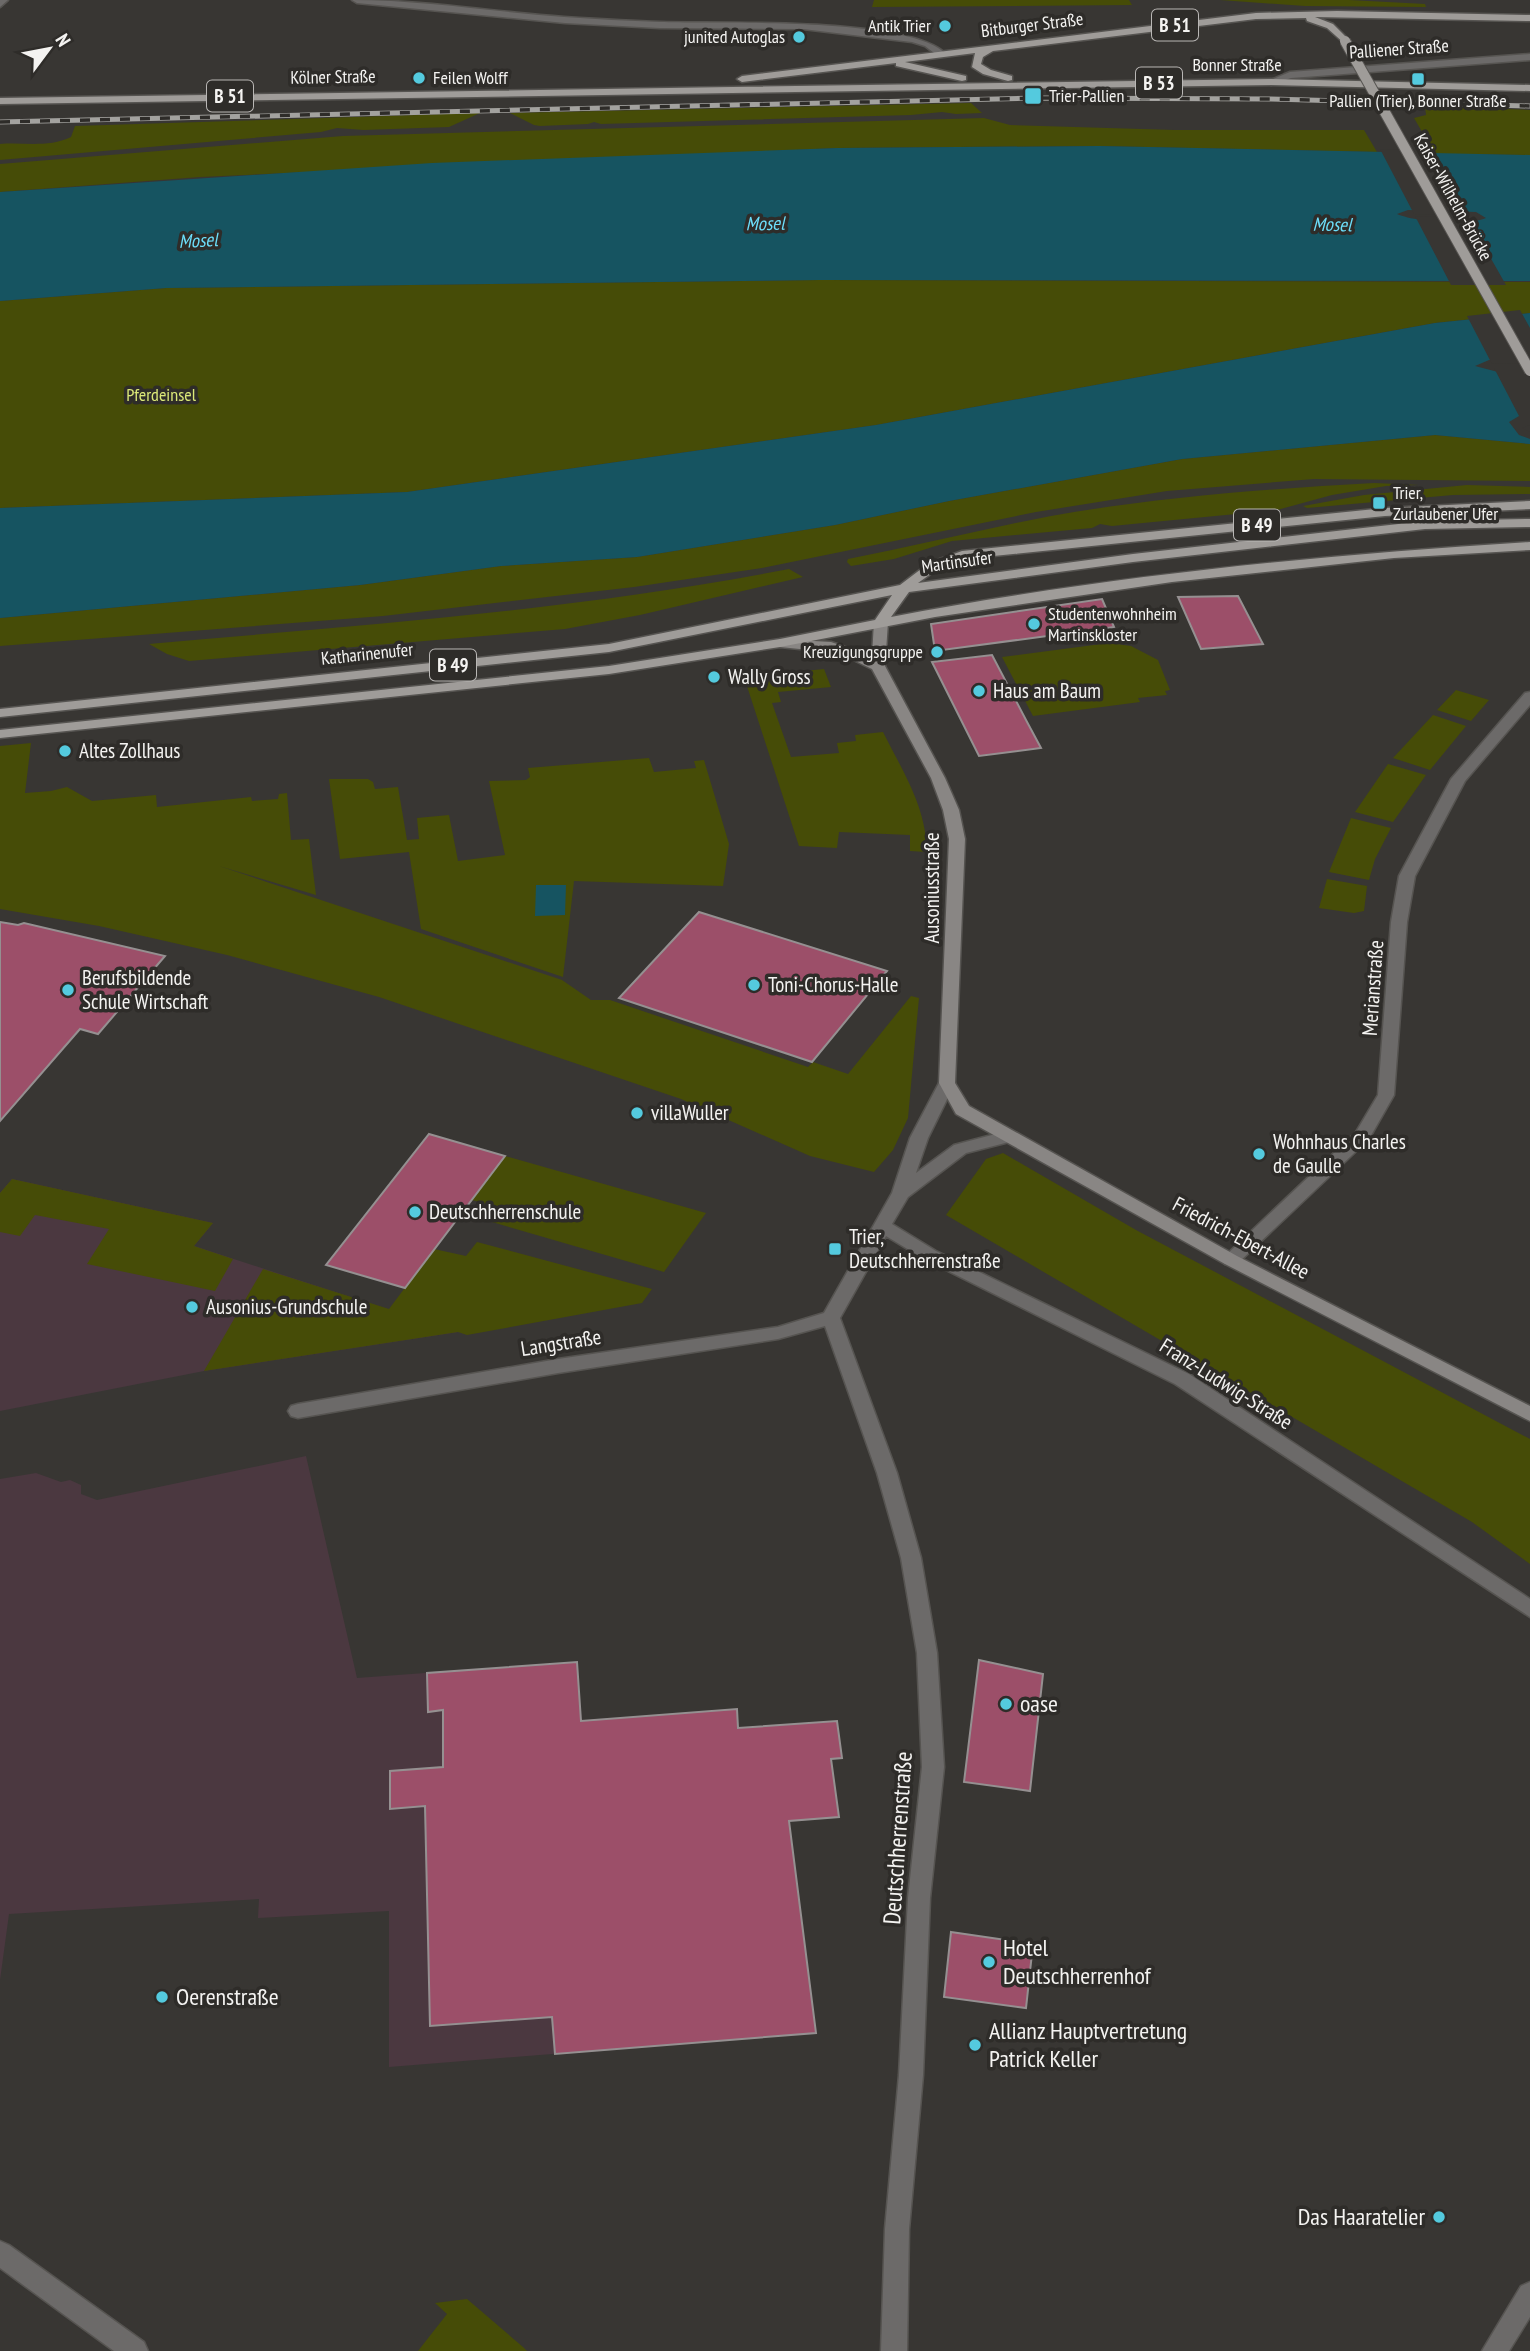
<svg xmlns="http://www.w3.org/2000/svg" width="1530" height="2351" viewBox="0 0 1530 2351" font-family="'PT Sans Narrow',sans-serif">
  <rect width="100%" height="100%" fill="#383633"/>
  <path fill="#4b3840" d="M12 1179 213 1223 194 1246 458 1332 204 1371 0 1411V1193Z
    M306 1456 357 1678 577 1662 580 1702 572 1704 573 1722 737 1709 739 1728 837 1721 842 1758 825 1759 833 1776 839 1817 753 1824 794 1864 816 2033 389 2067V1911L258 1918 259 1899 9 1914 0 1980V1479L36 1473 61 1482 70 1480 81 1485V1494L97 1500Z"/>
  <path fill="#464c07" d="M874 0H1129L1132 5 872 7Z
    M1220 0H1349L1425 4 1426 7 1305 6Z
    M971 103 982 113 956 114 942 112 911 115 601 124 594 122 588 124 540 126 534 125 510 113Z
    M1425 106 1530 110V155L1435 154 1414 118 1426 115Z
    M480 113 449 127 364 130 337 128 321 132 0 160V144C24 142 48 148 71 137L75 126Z
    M984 118 1010 125 1175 130H1364L1377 152 1099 146 838 148 200 177 0 192V164L343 136Z
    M820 280 1530 282V313L1435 323 876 425 407 492 0 508V301L166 288Z
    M1435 435 1530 444V481L1314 479 1167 491 1036 512 762 568 634 587 383 616 0 646V618L360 585 501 566 637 557 835 525 949 501 1182 459Z
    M1374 483 1419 485 1386 486 1332 495 1277 510 1112 526 1100 524 1092 528 952 541 894 559 851 566 847 562 848 559C916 546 983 529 1051 516 1158 497 1266 489 1374 483Z
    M1467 485 1530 487V494L1453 495 1307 508 1303 506 1364 495Z
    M789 569 803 577 640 615 565 629 189 661 167 654 149 644C363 625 578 610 789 569Z
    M1109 643 1131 646 1158 660 1170 690 1165 691 1167 695 1138 698 1140 702 1033 716 1002 657Z
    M824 669 831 687 778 692 781 702 772 703 791 757 839 753 837 743 856 741 855 735 883 732C903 772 926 806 927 852L910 851V835L839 832 837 848 799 846 744 677Z
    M1456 690 1489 700 1471 721 1437 710Z
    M1433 715 1466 726 1430 770 1393 758Z
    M31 743 25 793 51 791 67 787 92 801 156 795 157 807 251 797 252 801 278 799 279 794 287 793 291 840 309 839 316 895 219 866 562 980 591 1000H610L808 1067 813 1062 848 1074 911 996 919 998 908 1118 893 1150 874 1172 810 1156 681 1099 379 997 227 955 99 926 0 909V746Z
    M649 758 654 772 696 768 694 761 704 760 729 844 723 886 574 881 563 977 421 929 409 852 340 859 329 779H368L373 782 375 789 398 787 407 840 419 839 417 818 449 815 458 861 505 855 489 781 526 780 530 777 528 768Z
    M1388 764 1426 775 1393 822 1355 812Z
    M1351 818 1391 828 1375 859 1369 880 1329 872Z
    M1327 879 1367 886 1364 911 1354 913 1319 908Z
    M1003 1153 1136 1230 1530 1439V1564L1472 1522 946 1215 986 1159Z
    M505 1156 706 1213 664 1272 492 1222 501 1208 472 1200Z
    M12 1179 213 1223 194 1246 233 1259 215 1291 87 1264 109 1229 35 1215 20 1236 0 1232V1193Z
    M477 1242 652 1289 642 1303 467 1335 458 1332 204 1371 263 1269 389 1309 434 1249 466 1256Z
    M467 2299 523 2347 527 2351H418L447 2314 435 2303Z"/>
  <path fill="#165461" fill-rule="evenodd" d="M1099 146 1530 155V281L820 280 166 288 0 301V192L432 163 838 148ZM1408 210 1476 212 1486 218C1468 226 1415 222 1397 214Z
    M1530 313V360H1489L1475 366 1498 372 1530 422 1515 429 1530 436V444L1435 435 1182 459 949 501 835 525 637 557 501 566 360 585 0 618V508L407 492 876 425 1435 323Z
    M536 885H566L565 915 535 916Z"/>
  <path fill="#383633" d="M1380 149 1430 150 1466 215 1414 214Z
    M1415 216 1468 218 1506 285H1451Z
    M1520 310 1530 328V363L1492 364 1467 316Z
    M1494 368H1530V425L1522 428 1530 432V439L1519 435 1509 422 1519 416Z"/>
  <path fill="#9c4f69" stroke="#959091" stroke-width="2" d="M1238 596 1263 644 1201 649 1178 597Z
    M1102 599 1114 627 935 651 931 624Z
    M992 655 1026 720 1041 748 979 756 932 662Z
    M699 912 887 971 812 1062 619 998Z
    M0 922 18 925 24 923 165 956 98 1034 80 1029 0 1121Z
    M429 1134 505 1156 405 1288 326 1265Z
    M979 1660 1043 1674 1030 1791 964 1782Z
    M577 1662 581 1721 737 1709 738 1728 837 1721 842 1758 831 1759 839 1817 789 1821 816 2033 555 2054 552 2017 430 2026 425 1806 390 1809V1771L443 1767V1710L428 1712 427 1673Z
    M951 1932 1033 1944 1026 2008 944 1997Z"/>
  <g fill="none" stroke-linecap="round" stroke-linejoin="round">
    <defs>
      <path id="minor" d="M0 0H8L0 7Z
        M352 0C423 0 494 12 564 17 596 19 628 21 660 22 718 24 909 16 946 54L938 56 925 46 912 42 803 29 660 28 565 23 357 3Z
        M1530 54V60L1291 78 1271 85 1266 82 1290 72Z
        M1530 692V705L1465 781 1415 876 1407 922 1394 1095 1369 1139 1237 1264H1225L1222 1260 1225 1256 1356 1132 1378 1095 1391 922 1399 876 1451 779 1525 693Z
        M947 1078 955 1083 928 1138 916 1173 954 1145 1007 1131 1016 1137 1013 1141 966 1153 908 1197 892 1224 936 1251 1189 1374 1530 1599V1617L1175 1384 924 1259 886 1236 840 1318 897 1473 921 1558 937 1653 944 1767 930 1898 923 2075 909 2229 907 2351H881L885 2229 899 2075 908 1898 922 1767 917 1653 901 1558 877 1473 825 1326 778 1339 558 1373 298 1418 291 1416 288 1411 291 1406 298 1404 558 1359 778 1327 824 1313 892 1193 910 1138 939 1083Z
        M0 2241 9 2245 144 2342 148 2351H114L0 2268Z
        M1530 2282V2317L1509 2351H1482L1521 2286Z"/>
      <path id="secondary" d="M881 618 888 622 885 666 945 778 959 810 965 839 955 1083 969 1106 1237 1256 1530 1406V1421L1225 1264 956 1114 939 1083 949 839 943 810 931 778 872 669 839 653 780 647 773 643 780 639 831 642 872 656 874 622Z"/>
      <path id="primary" d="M1337 11 1530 15V21L1315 17 1333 24 1350 41 1345 44 1327 28 1307 21 1306 18 1256 19 993 51 983 57 981 64 991 70 1012 76V80L1008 81 983 74 972 67 975 53 905 62 966 76V80L962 81 896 66V63L742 82 737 79 742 76 1256 13Z
        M1271 79 1530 85V91L1271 85 0 104V98Z
        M1530 501V509L1385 516 964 559 939 568 918 583 1133 554 1425 521 1530 519V527L1425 529 1133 562 909 592 891 617C1101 577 1316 555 1530 542V550L1394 558 1172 582 935 617 780 647 609 674 0 738V730L609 666 780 639 875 620 892 595 609 652 0 717V709L609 644 900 585 929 563 962 551 1385 508Z"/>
    </defs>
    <use href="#minor" stroke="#565451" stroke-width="3"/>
    <use href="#secondary" stroke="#565451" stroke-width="3"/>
    <use href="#primary" stroke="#565451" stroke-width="3"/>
    <use href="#minor" fill="#6c6a69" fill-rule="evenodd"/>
    <use href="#secondary" fill="#898684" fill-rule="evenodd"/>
    <use href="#primary" fill="#9f9c99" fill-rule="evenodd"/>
    <defs>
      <path id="rail" d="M0 122 1038 98 1271 99 1530 106"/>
    </defs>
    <use href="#rail" stroke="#a3a29f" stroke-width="5"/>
    <use href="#rail" stroke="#2e2c29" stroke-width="3.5" stroke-dasharray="10" stroke-linecap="butt"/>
    <defs>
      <path id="primary-bridge" d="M1345 41 1530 371"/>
    </defs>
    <use href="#primary-bridge" stroke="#565451" stroke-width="12" stroke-linecap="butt"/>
    <use href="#primary-bridge" stroke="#9f9c99" stroke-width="10"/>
  </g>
  <g fill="#54cade" stroke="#2e2c29" stroke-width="2.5">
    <circle cx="945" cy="26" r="7"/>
    <circle cx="799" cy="37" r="7"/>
    <circle cx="419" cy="78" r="7"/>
    <rect x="1411" y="72" width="14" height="14" rx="3.5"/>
    <rect x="1024" y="87" width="18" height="18" rx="3.5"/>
    <rect x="1372" y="496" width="14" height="14" rx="3.5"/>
    <circle cx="1034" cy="624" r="7"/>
    <circle cx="937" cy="652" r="7"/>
    <circle cx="714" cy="677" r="7"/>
    <circle cx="979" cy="691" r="7"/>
    <circle cx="65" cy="751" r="7"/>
    <circle cx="754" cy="985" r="7"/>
    <circle cx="68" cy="990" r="7"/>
    <circle cx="637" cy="1113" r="7"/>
    <circle cx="1259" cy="1154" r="7"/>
    <circle cx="415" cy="1212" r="7"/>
    <rect x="828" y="1242" width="14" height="14" rx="3.5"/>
    <circle cx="192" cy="1307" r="7"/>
    <circle cx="1006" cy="1704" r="7"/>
    <circle cx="989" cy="1962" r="7"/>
    <circle cx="162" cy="1997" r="7"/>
    <circle cx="975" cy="2045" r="7"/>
    <circle cx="1439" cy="2217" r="7"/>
  </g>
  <g text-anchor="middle" stroke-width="7" stroke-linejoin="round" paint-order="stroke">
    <g font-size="18" fill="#f4f3f1" stroke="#2e2c29">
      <text transform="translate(1032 25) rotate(-7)" y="6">Bitburger Straße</text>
      <text transform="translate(1399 49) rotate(-4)" y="6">Palliener Straße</text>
      <text x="1237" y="71">Bonner Straße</text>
      <text transform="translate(333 77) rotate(-1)" y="6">Kölner Straße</text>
      <text transform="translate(1453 197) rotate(61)" y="6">Kaiser-Wilhelm-Brücke</text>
      <text transform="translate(957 562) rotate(-8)" y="6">Martinsufer</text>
      <text transform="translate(367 654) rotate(-6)" y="6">Katharinenufer</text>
    </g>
    <g font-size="18" fill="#f4f3f1" stroke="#2e2c29" text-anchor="start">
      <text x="931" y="32" text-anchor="end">Antik Trier</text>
      <text x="785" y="43" text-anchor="end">junited Autoglas</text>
      <text x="433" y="84">Feilen Wolff</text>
      <text x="1049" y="102">Trier-Pallien</text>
      <text x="1418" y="107" text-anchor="middle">Pallien (Trier), Bonner Straße</text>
      <text x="1393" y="499">Trier,<tspan x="1393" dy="21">Zurlaubener Ufer</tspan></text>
      <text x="1048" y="620">Studentenwohnheim<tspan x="1048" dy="21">Martinskloster</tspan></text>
      <text x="923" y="658" text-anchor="end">Kreuzigungsgruppe</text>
    </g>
    <g font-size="18" fill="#dbe878" stroke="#2e2c29">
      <text x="161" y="401">Pferdeinsel</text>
    </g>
    <g fill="#2e2c29" stroke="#b9b7b5" stroke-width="2">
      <rect x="1152" y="9.5" width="46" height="31" rx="5"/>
      <rect x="1136" y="67.5" width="46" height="31" rx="5"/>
      <rect x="207" y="80.5" width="46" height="31" rx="5"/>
      <rect x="1234" y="509.5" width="46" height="31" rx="5"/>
      <rect x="430" y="649.5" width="46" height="31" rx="5"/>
    </g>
    <g font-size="19" font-weight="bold" fill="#f4f3f1">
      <text x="1175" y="32">B 51</text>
      <text x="1159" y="90">B 53</text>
      <text x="230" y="103">B 51</text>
      <text x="1257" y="532">B 49</text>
      <text x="453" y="672">B 49</text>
    </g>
    <g font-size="19" font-style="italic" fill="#6cdefa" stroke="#2e2c29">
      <text transform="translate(765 223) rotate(-1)" y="7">Mosel</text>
      <text transform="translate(1332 224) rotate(1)" y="7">Mosel</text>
      <text transform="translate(198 240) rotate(-3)" y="7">Mosel</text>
    </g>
    <g font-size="21" fill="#f4f3f1" stroke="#2e2c29" text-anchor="start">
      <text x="728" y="684">Wally Gross</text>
      <text x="993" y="698">Haus am Baum</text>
      <text x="79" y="758">Altes Zollhaus</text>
      <text x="82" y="985">Berufsbildende<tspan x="82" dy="24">Schule Wirtschaft</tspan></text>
      <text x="768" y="992">Toni-Chorus-Halle</text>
      <text x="651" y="1120">villaWuller</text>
      <text x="1273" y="1149">Wohnhaus Charles<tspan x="1273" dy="24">de Gaulle</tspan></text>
      <text x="429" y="1219">Deutschherrenschule</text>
      <text x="849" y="1244">Trier,<tspan x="849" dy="24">Deutschherrenstraße</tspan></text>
      <text x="206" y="1314">Ausonius-Grundschule</text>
    </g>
    <g font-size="21" fill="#f4f3f1" stroke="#2e2c29">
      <text transform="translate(932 888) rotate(-90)" y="7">Ausoniusstraße</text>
      <text transform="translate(1373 988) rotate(-86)" y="7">Merianstraße</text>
      <text transform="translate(1241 1238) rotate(28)" y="7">Friedrich-Ebert-Allee</text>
      <text transform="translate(561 1343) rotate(-9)" y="7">Langstraße</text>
      <text transform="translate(1226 1384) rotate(32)" y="7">Franz-Ludwig-Straße</text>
    </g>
    <g font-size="24" fill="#f4f3f1" stroke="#2e2c29" text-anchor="start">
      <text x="1020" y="1712">oase</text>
      <text x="1003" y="1956">Hotel<tspan x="1003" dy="28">Deutschherrenhof</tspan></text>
      <text x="176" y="2005">Oerenstraße</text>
      <text x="989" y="2039">Allianz Hauptvertretung<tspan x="989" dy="28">Patrick Keller</tspan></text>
      <text x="1425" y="2225" text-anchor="end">Das Haaratelier</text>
    </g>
    <g font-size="24" fill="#f4f3f1" stroke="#2e2c29">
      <text transform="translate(898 1838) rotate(-86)" y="8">Deutschherrenstraße</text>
    </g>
  </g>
  <g transform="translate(49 49) rotate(58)" stroke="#2e2c29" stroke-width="5" paint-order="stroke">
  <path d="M0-5L12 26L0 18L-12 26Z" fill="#f4f3f1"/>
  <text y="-10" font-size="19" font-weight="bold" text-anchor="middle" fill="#f4f3f1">N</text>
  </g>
</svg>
